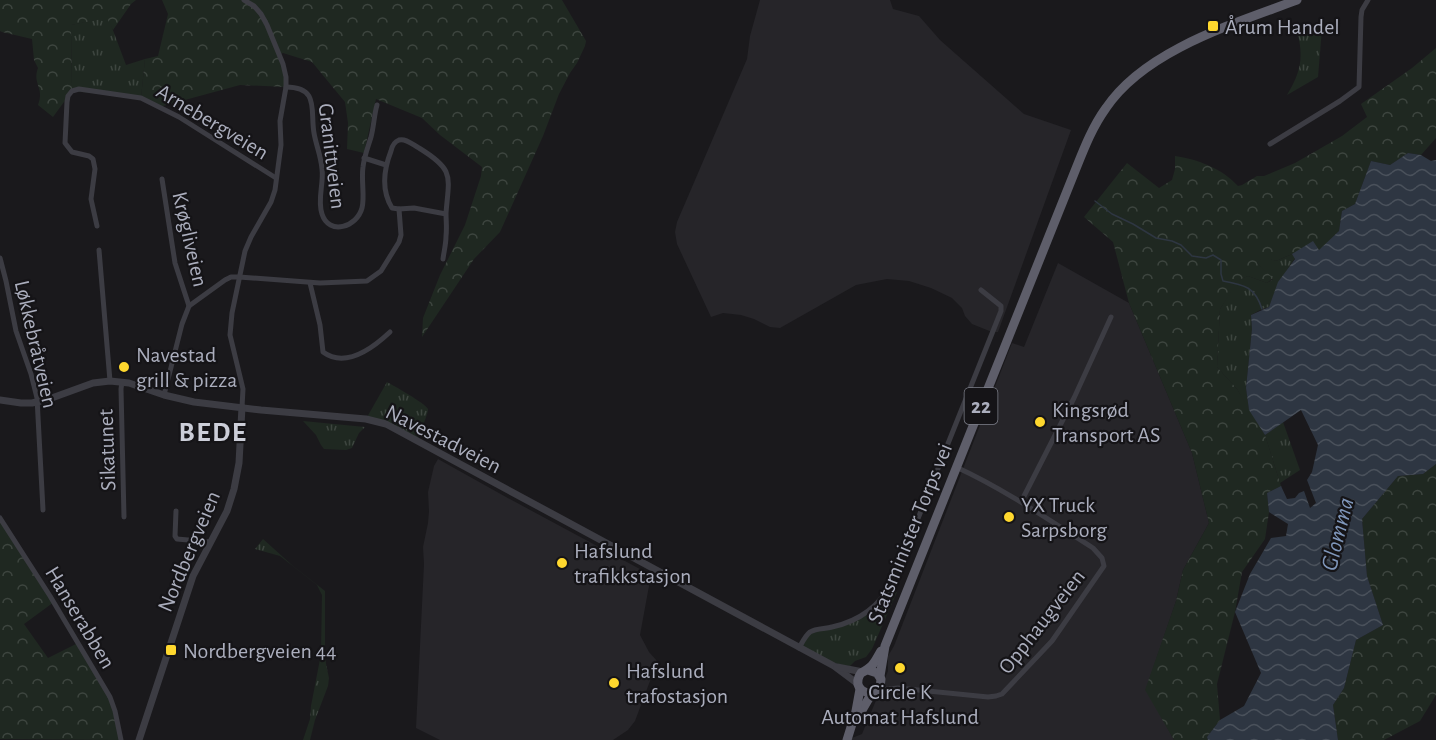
<svg xmlns="http://www.w3.org/2000/svg" width="1436" height="740" viewBox="0 0 1436 740" font-family="'Alegreya Sans',sans-serif">
<style>
.built{fill:#262529}
.grass{fill:url(#grass-tufts)}
.forest{fill:url(#forest-crowns)}
.water{fill:url(#water-waves)}
.lines{fill:none;stroke-linecap:round;stroke-linejoin:round}
.stream{stroke:#2e3642;stroke-width:1.5}
.minor{stroke:#3c3c43;stroke-width:5}
.tertiary{stroke:#3c3c43;stroke-width:7}
.trunk{stroke:#5e5e6a;stroke-width:9}
.poi-dot{fill:#ffd82e;stroke:#151417;stroke-width:2}
.labels{text-anchor:middle;stroke-width:4.5;stroke-linejoin:round;paint-order:stroke}
.shield{fill:#151417;stroke:#7e808b;stroke-width:1.5}
.shield-label{font-size:21px;font-weight:bold;fill:#abaebd}
.poi-label{font-size:22px;fill:#abaebd;stroke:#151417;text-anchor:start}
.street-label{font-size:22px;fill:#abaebd;stroke:#151417}
.water-label{font-size:24px;font-style:italic;fill:#7f96ba;stroke:#151417}
.district-label{font-size:28px;font-weight:bold;letter-spacing:1.5px;fill:#ccced8;stroke:#151417}
</style>
<defs>
<pattern id="grass-tufts" width="24" height="20" patternUnits="userSpaceOnUse" patternTransform="scale(1.5)"><rect width="24" height="20" fill="#1f2821"/><path d="M3 7l-1-3M5 7V3M7 7l1-3M15 17l-1-3M17 17v-4M19 17l1-3" fill="none" stroke="#3d453f"/></pattern>
<pattern id="forest-crowns" width="20" height="18" patternUnits="userSpaceOnUse" patternTransform="scale(1.5)"><rect width="20" height="18" fill="#1f2821"/><path d="M2 6a3 3 0 1 1 6 0M12 15a3 3 0 1 1 6 0" fill="none" stroke="#3d453f"/></pattern>
<pattern id="water-waves" width="16" height="10" patternUnits="userSpaceOnUse" patternTransform="scale(1.5)"><rect width="16" height="10" fill="#2e3642"/><path d="M0 5q4-4 8 0t8 0" fill="none" stroke="#4a515b"/></pattern>
</defs>
<rect width="100%" height="100%" fill="#1a191c"/>
<g class="built">
<polygon points="760,0 890,0 893,9 919,16 940,40 1024,114 1071,130 998,332 992,332 972,324 965,316 962,308 952,298 931,288 909,281 887,279 856,285 780,328 770,327 754,319 741,315 723,313 711,317 677,244 675,232 677,222 747,59 750,36"/>
<polygon points="1058,263 1129,303 1192,453 1209,523 1183,570 1176,601 1146,689 1174,740 851,740 852,738 862,734 877,698 888,671 888,656 894,646 1012,343 1024,347"/>
<polygon points="438,459 506,497 651,575 640,635 649,652 657,661 656,665 635,721 628,730 613,740 440,740 416,728 424,564 423,547 428,523 429,511 428,492 434,466"/>
</g>
<g class="grass">
<polygon points="108,17 126,65 145,59 141,98 72,91 71,25"/>
<path d="M1322,28L1318,77L1287,95C1301,72 1304,57 1297,31Z"/>
<polygon points="1292,254 1295,258 1279,282 1269,307 1262,309 1251,315 1252,329 1246,388 1249,410 1237,389 1217,367 1220,309 1238,280 1248,276 1267,283 1273,279 1257,263 1263,256 1276,261"/>
<path d="M387,382C394,386 425,403 428,409C429,411 419,436 417,441L366,419Z"/>
<polygon points="303,421 365,427 359,433 352,448 346,450 324,449 321,445 316,435"/>
<polygon points="1283,422 1300,470 1280,483 1265,435"/>
<polygon points="263,539 293,566 325,591 325,650 326,664 329,678 328,686 315,720 310,740 303,740 310,719 311,706 321,654 322,595 317,585 280,556 255,549"/>
<path d="M888,591L897,592L872,649L866,657L855,661L850,666C832,664 815,657 799,648L810,632L860,618Z"/>
</g>
<g class="forest">
<path d="M0,0H136L131,4L113,30L107,18L71,25L72,91L53,117L38,105C45,88 32,84 38,68L34,60L32,39L2,32L0,31Z"/>
<polygon points="162,0 562,0 586,41 585,46 577,63 570,73 559,94 543,136 500,232 474,259 422,337 423,318 440,275 465,225 481,176 482,167 440,135 422,118 376,99 364,153 347,149 348,123 345,102 312,62 283,53 280,54 286,87 240,85 159,107 141,98 145,59 158,56 168,14"/>
<path d="M1436,48V138L1421,155L1408,153L1390,165L1371,161L1355,204L1342,211L1339,231L1319,251L1292,254L1276,261L1263,257L1257,263L1273,278L1267,283L1248,276L1239,280L1220,309L1217,367L1237,389L1265,435L1281,486L1267,493L1269,512L1265,539L1242,572L1235,612L1217,684L1220,720L1207,737L1208,740H1174L1145,690L1176,601L1183,570L1209,523L1192,453L1129,303L1113,242L1084,217L1127,163L1159,188L1172,180L1175,169V156C1197,159 1223,169 1238,186L1242,185L1257,176H1264L1295,163L1342,136L1367,117L1361,104L1412,68Z"/>
<polygon points="1436,464 1436,695 1420,721 1384,740 1338,740 1333,705 1344,688 1356,640 1383,625 1367,576 1362,519 1398,476 1423,474"/>
<polygon points="0,518 54,602 24,624 48,658 78,643 110,697 121,740 0,739"/>
</g>
<polygon class="water" points="1408,153 1421,155 1431,161 1436,160 1436,464 1423,474 1398,476 1362,519 1367,576 1383,625 1356,640 1344,688 1333,705 1338,740 1208,740 1207,737 1220,720 1244,706 1261,673 1235,612 1250,574 1271,538 1286,536 1288,524 1269,512 1267,493 1281,486 1287,499 1295,498 1299,493 1304,491 1310,508 1316,503 1307,480 1312,472 1318,445 1301,410 1265,435 1249,410 1246,388 1252,329 1251,315 1269,307 1278,282 1295,259 1292,254 1313,241 1319,250 1339,231 1342,211 1355,204 1371,161 1390,165"/>
<g class="lines">
<path class="stream" d="M1095,201L1112,214L1133,224L1156,238L1172,241L1181,245L1192,256L1206,258L1213,255L1221,260V274L1223,281C1245,285 1255,287 1262,309"/>
<g class="minor">
<path d="M286,87C320,87 310,111 314,133C316,145 321,156 322,169C324,184 317,199 322,214C329,236 357,227 362,208C365,196 361,181 363,167C364,157 368,147 371,137C374,126 374,115 377,105"/>
<polyline points="1270,144 1340,101 1359,87 1361,17 1362,10 1368,0"/>
<polyline points="364,158 386,165"/>
<polyline points="162,179 175,263 189,306"/>
<polyline points="97,226 91,199 95,169 93,159 89,156 72,152 65,143 67,102 68,96 72,91 79,89 141,98 179,117 276,178"/>
<polyline points="99,250 110,381"/>
<polyline points="0,258 6,281 16,331 31,374 37,398 43,510"/>
<path d="M443,259C444,251 446,244 446,236C447,228 446,221 446,213C449,176 455,170 419,148C413,145 406,138 399,140C394,142 392,146 391,151C384,169 381,190 392,208L399,209L414,208L446,214"/>
<path d="M310,283L320,325L323,352C346,369 373,348 390,332"/>
<polyline points="122,382 121,389 124,517"/>
<polyline points="164,395 182,324 189,306 225,280 231,277 239,277 320,283 367,281 381,271 399,242 401,235 399,209"/>
<polyline points="242,407 243,389 230,335 232,313 245,251 251,237 271,202 275,190 281,145 280,121 286,87 286,77 283,64 267,25 261,14 254,6 244,0"/>
<polyline points="1021,502 1074,398 1111,317"/>
<polyline points="176,511 175,536 177,539 210,542"/>
<polyline points="0,518 50,596 110,697 115,711 121,740"/>
<path d="M799,648C802,643 805,636 810,632C816,628 825,629 832,627C860,621 880,606 893,581L1001,311V306L981,290"/>
<path d="M879,690L898,688L988,697L996,696L1002,694L1052,641L1104,566L1102,558L1093,548C1049,520 1004,489 956,467"/>
</g>
<g class="tertiary">
<polyline points="0,400 21,403 32,403 49,399 93,383 110,381 129,383 164,395 194,402 261,410 366,419 386,424 834,666 858,684"/>
<polyline points="837,667 863,672"/>
<polyline points="139,740 193,576 227,511 234,489 239,463 242,407"/>
</g>
<g class="trunk">
<path d="M868,670L877,673L881,679L880,688L872,693C859,693 854,683 861,673C874,666 874,663 881,651"/>
<path d="M880,676L885,646L1077,166C1085,146 1093,126 1106,108C1145,50 1233,24 1297,0"/>
<polyline points="858,717 872,693"/>
<polyline points="847,740 856,711 860,689"/>
</g>
</g>
<g class="poi-dot">
<rect x="1207" y="20" width="12" height="12" rx="3"/>
<circle cx="124" cy="367" r="6"/>
<circle cx="1040" cy="422" r="6"/>
<circle cx="1009" cy="517" r="6"/>
<circle cx="562" cy="563" r="6"/>
<rect x="165" y="644" width="12" height="12" rx="3"/>
<circle cx="900" cy="668" r="6"/>
<circle cx="614" cy="683" r="6"/>
</g>
<g class="labels">
<rect class="shield" x="964.5" y="388" width="33" height="36" rx="4.5"/>
<g class="shield-label">
<text x="981" y="413">22</text>
</g>
<g class="poi-label">
<text x="1225" y="34">Årum Handel</text>
<text x="136" y="362">Navestad<tspan x="136" dy="25">grill &amp; pizza</tspan></text>
<text x="1052" y="417">Kingsrød<tspan x="1052" dy="25">Transport AS</tspan></text>
<text x="1021" y="512">YX Truck<tspan x="1021" dy="25">Sarpsborg</tspan></text>
<text x="574" y="558">Hafslund<tspan x="574" dy="25">trafikkstasjon</tspan></text>
<text x="183" y="658">Nordbergveien 44</text>
<text x="626" y="678">Hafslund<tspan x="626" dy="25">trafostasjon</tspan></text>
<text x="900" y="699" text-anchor="middle">Circle K<tspan x="900" dy="25">Automat Hafslund</tspan></text>
</g>
<g class="street-label">
<text transform="translate(213 121) rotate(31)" y="8">Arnebergveien</text>
<text transform="translate(333 156) rotate(83)" y="8">Granittveien</text>
<text transform="translate(191 239) rotate(77)" y="8">Krøgliveien</text>
<text transform="translate(37 344) rotate(77)" y="8">Løkkebråtveien</text>
<text transform="translate(444 438) rotate(27)" y="8">Navestadveien</text>
<text transform="translate(106 450) rotate(-92)" y="8">Sikatunet</text>
<text transform="translate(909 533) rotate(-68)" y="8">Statsminister Torps vei</text>
<text transform="translate(188 551) rotate(-67)" y="8">Nordbergveien</text>
<text transform="translate(81 617) rotate(59)" y="8">Hanserabben</text>
<text transform="translate(1041 621) rotate(-52)" y="8">Opphaugveien</text>
</g>
<g class="water-label">
<text transform="translate(1337 534) rotate(-76)" y="8">Glomma</text>
</g>
<g class="district-label">
<text x="213" y="441">BEDE</text>
</g>
</g>
</svg>
